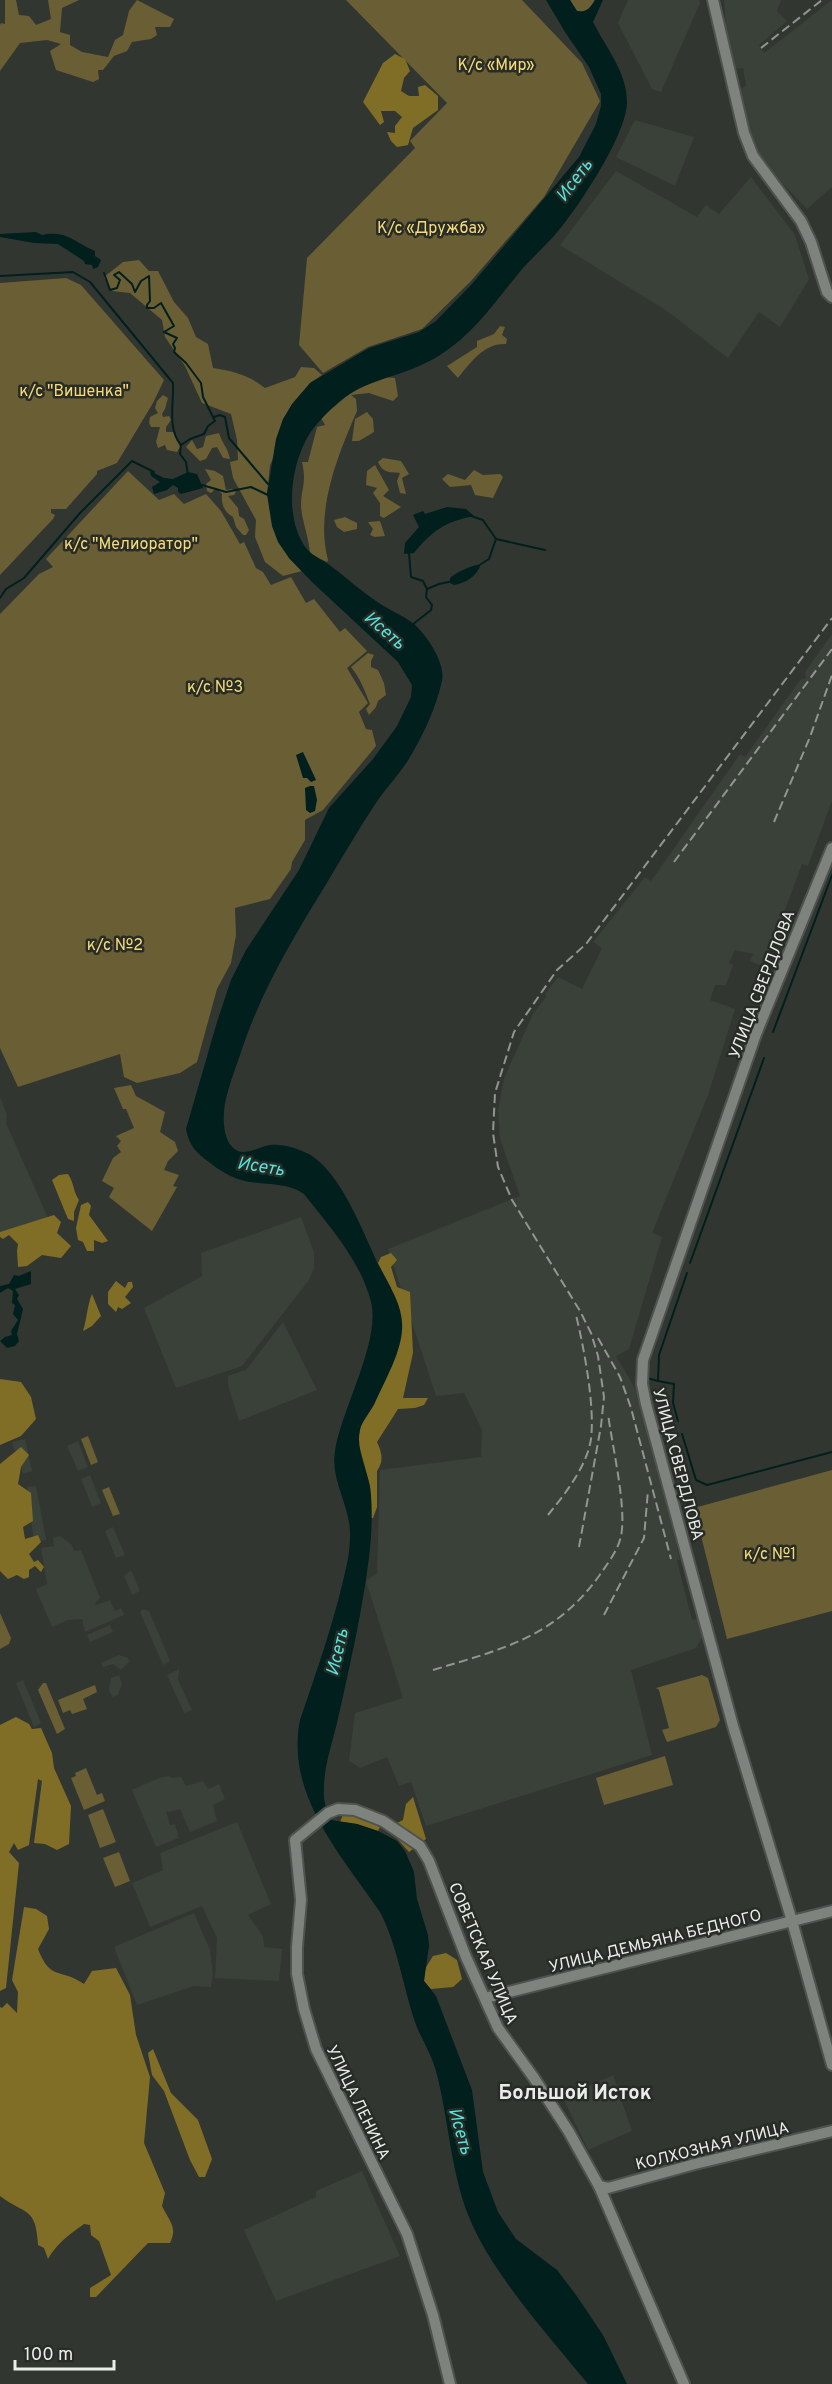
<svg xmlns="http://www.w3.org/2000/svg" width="832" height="2384" viewBox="0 0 832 2384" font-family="Overpass,sans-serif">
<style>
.built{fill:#394138}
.green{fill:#6a5e34}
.forest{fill:#816e26}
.water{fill:#001f1d}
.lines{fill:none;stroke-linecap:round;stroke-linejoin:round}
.stream{stroke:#001f1d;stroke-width:2}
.secondary-casing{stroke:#4f534f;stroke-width:14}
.secondary{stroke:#7f837e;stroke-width:10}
.rail{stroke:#929591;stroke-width:2;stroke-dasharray:9 4.5;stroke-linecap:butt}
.labels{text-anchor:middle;stroke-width:5;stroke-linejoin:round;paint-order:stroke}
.park-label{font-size:16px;fill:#f8db78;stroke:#282c27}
.street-label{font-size:16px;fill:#eaede9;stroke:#282c27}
.water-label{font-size:18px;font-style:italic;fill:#54e5dd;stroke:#282c27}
.quarter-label{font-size:20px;font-weight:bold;fill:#eaede9;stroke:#282c27}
</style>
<rect width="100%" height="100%" fill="#323631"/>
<g class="built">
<polygon points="628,0 699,0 700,3 661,92 652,89 618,23"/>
<polygon points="724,0 781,0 777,11 787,21 759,45 764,53 832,0 832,187 807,209 774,175 760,155 746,121 738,96 741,89 746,85 743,68 734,69 727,43"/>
<polygon points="635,120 694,137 675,186 616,157"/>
<polygon points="616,171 697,217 706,205 719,214 751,177 795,235 809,279 780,327 759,312 728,358 667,311 560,245"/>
<polygon points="832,634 832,801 808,866 802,864 764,967 750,961 753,954 735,950 729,963 733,965 726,985 715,985 710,1000 735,1009 708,1095 652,1233 662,1237 629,1349 616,1356 636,1390 680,1559 677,1561 692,1620 698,1619 703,1636 696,1648 631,1670 652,1755 426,1826 411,1782 399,1786 387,1757 360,1768 349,1761 355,1713 403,1698 366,1581 377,1573 380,1470 481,1457 482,1430 464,1393 436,1396 388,1249 520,1196 500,1139 498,1110 504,1078 533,1014 546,997 545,994 558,977 582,989 602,948 593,942 645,877 651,881 740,754 745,757 800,680 806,678 805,672"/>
<polygon points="0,1097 7,1115 6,1123 48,1218 0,1234"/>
<polygon points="301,1217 314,1252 314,1269 309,1280 242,1366 176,1388 144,1308 202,1276 201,1253"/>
<polygon points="283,1322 317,1390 239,1421 228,1385 228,1376 246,1370"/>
<polygon points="25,1439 32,1471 23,1474 18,1452 14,1450 12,1442"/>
<polygon points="78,1441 88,1467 78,1471 67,1446"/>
<polygon points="90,1475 101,1503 92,1507 81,1479"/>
<polygon points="36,1486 46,1540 34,1542 27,1487"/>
<polygon points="113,1527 125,1555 116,1558 105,1531"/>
<polygon points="60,1536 72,1545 74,1551 81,1550 100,1598 95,1603 96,1605 110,1600 115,1611 121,1608 124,1615 85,1632 82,1619 68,1620 52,1627 36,1589 47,1584 41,1548 54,1546 53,1538"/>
<polygon points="131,1570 140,1591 132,1595 124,1576"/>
<polygon points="143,1609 149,1611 170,1661 163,1665 140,1612"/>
<polygon points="110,1625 113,1632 90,1642 87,1635"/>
<polygon points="119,1655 128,1658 129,1662 121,1670 113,1664 103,1667 101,1663"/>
<polygon points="179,1669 178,1680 192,1710 184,1713 167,1675"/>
<polygon points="119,1675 122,1684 118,1695 112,1697 109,1690 111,1678"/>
<polygon points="23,1680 41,1723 34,1727 16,1683"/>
<polygon points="169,1776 172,1778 181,1777 186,1786 203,1781 208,1789 219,1784 225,1799 213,1805 217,1821 190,1832 180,1809 170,1812 166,1811 170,1825 175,1824 179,1838 156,1847 132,1790 159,1778"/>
<polygon points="237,1822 271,1904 248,1915 263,1936 264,1947 282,1949 279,1981 215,1978 217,1938 202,1906 150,1927 132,1883 163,1870 160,1853"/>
<polygon points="194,1913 210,1950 213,1974 211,1987 194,1986 137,2005 114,1947"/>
<polygon points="613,2075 632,2131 588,2150 563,2098"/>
<polygon points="362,2171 400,2256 276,2301 244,2230 316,2197 316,2191"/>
</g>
<g class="green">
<polygon points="5,0 16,0 19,15 29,16 36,25 51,19 48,0 79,0 62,8 60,32 70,35 70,45 82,52 108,57 115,40 123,35 129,11 137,0 174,19 170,27 155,27 157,35 151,39 132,42 127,51 114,56 103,70 98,70 99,79 93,82 56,70 50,51 61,44 47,40 20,43 0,71 0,25 1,23 5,24"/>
<polygon points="346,0 522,0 582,63 600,101 544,197 471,281 422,329 368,347 323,373 299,345 307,258 415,148 410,141 447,103"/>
<path d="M570,0H595C590,8 587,13 577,11Z"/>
<path d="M139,260L149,271H158L174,302L188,318L196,337L208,344L213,368C233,371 249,375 265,388L295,377L301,367L314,368L322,375L310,383L270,465L267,494L289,558L302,571L283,576L265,562L255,537L256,520L233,478L230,462L238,460L237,440L231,414L202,403L185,366L165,337L162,320L130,293L112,291L104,277L123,262Z"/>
<polygon points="66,278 81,285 164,380 153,403 117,463 97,471 97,474 66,509 51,509 51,513 55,515 53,519 0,575 0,283"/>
<path d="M500,326L505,327L502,335L507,339L506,344C484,343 471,362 458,378L447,366L477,347V341L494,334Z"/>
<path d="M385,377L395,378L398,396L393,401L369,393L351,395L356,399L357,411C337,457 315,511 328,560L327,562L310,554C309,537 302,522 301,506C301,488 307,483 302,462H308L317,427L325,425L321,418L355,389Z"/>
<polygon points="163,395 168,398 165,409 162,414 163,417 169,416 171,420 166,427 166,432 174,432 180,447 177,452 167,450 165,445 158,448 156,442 160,427 151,427 149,423 150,417 158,413 155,408 157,401"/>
<polygon points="367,412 373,419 374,432 359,441 352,441 355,419"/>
<path d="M219,433C222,443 228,448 230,459L223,458L217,447L212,448L206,459L200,461L186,447L192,440L197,449L203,447L206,436Z"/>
<path d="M383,458L401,461L409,474L402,478L406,494L400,493L397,481L400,473C389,472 383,473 378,462Z"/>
<polygon points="375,465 389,490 383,496 401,507 384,518 380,516 380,503 373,493 377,488 366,485 367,471"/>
<path d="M205,469L215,471L223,476L226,490L232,489L236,492L234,495L228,496L238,508L239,516L244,519L249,530L246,535H243L236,527L233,517C224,512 221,504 222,494L216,488L211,493L207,491L206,484L211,480Z"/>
<polygon points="474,470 483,475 500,474 503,477 493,498 475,495 471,485 450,487 442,479 448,474 465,480"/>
<polygon points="128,471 159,500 174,494 184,504 206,494 221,511 240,544 244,542 256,568 263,572 271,585 291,577 306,603 314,599 340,632 345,628 367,651 347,668 368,703 359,712 366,729 372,730 376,746 323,810 305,820 305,840 292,862 291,869 270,899 235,908 236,935 231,963 217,989 197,1062 180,1073 137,1083 124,1077 120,1054 18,1087 0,1048 0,614 39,574 53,567 46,559"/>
<polygon points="345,517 357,523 357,529 344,532 337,527 334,520"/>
<polygon points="380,521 385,536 375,537 370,535 373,529 368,522"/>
<path d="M368,653L374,655L371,661V667L378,670L384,683L386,695L378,701L376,707L369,715L366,709L370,704C365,691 360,678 351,667Z"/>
<polygon points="131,1085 136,1096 165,1112 160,1132 175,1142 178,1151 168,1161 164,1170 179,1175 173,1186 177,1187 152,1231 109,1197 114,1188 102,1181 113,1158 121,1152 117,1146 121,1141 116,1136 134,1128 126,1109 123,1109 114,1088"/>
<polygon points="88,1436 98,1462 91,1465 81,1439"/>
<polygon points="832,1470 832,1611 727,1639 694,1508"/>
<polygon points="109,1487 120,1514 113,1516 102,1490"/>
<polygon points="0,1613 11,1638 9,1644 0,1649"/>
<polygon points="702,1675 708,1678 720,1720 716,1727 667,1742 662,1730 669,1728 659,1690 656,1688"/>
<polygon points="43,1683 46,1683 65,1729 57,1734 38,1690"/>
<polygon points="95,1685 97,1692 83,1699 87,1709 72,1714 70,1710 63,1713 58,1700"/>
<polygon points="665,1756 673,1785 604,1805 596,1778"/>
<polygon points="86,1768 97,1795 102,1793 105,1801 84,1810 71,1778 76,1776 75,1773"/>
<polygon points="103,1809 116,1842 100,1848 88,1815"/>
<polygon points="119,1852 130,1881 115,1887 103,1858"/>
</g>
<g class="forest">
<polygon points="395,54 405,59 410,71 404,78 401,91 409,96 419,96 418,87 425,85 438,96 438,110 413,128 408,145 397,147 391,141 387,132 395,133 395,126 402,117 395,111 381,111 384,122 380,125 363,102 383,63"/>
<path d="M68,1174C74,1183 73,1191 79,1200L74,1212V1221L68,1219L52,1180L59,1175Z"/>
<polygon points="88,1202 91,1206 89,1215 108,1241 102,1243 94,1240 94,1251 87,1251 83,1242 78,1240 76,1228 81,1205"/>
<polygon points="54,1215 61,1222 57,1233 71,1246 61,1258 42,1255 27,1266 18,1267 17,1251 18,1244 9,1235 3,1239 0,1237 0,1232"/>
<path d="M391,1253L397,1260L391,1267L397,1287L410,1292L413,1353L403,1398H428L424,1405L415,1408L398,1409L377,1442C382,1453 384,1461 377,1471V1507L373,1518H371L370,1486L359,1445V1435L360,1427L374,1405L397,1353L391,1288L378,1263L381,1257Z"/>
<polygon points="116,1281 125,1288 128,1282 132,1282 133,1287 125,1297 131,1303 122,1309 118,1307 116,1312 108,1304 108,1292"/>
<path d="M92,1294L101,1316L92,1326L83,1331C87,1319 87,1306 92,1294Z"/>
<polygon points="0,1379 21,1382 31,1397 36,1419 21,1436 0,1445"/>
<polygon points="21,1447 29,1455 21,1467 18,1484 31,1493 33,1521 23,1527 25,1539 38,1535 41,1542 29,1554 34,1562 38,1560 44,1567 41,1572 35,1566 29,1570 29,1577 24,1579 17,1575 8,1579 0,1571 0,1464"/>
<polygon points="16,1717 29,1724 32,1729 41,1728 52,1753 54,1768 71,1806 69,1844 57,1850 45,1844 34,1843 42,1781 38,1779 29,1845 18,1850 14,1843 9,1852 19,1863 6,1988 0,1991 0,1725"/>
<polygon points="413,1797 426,1839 409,1852 392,1833 391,1826 403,1820 406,1804"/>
<polygon points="344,1812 381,1825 378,1831 357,1824 340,1822"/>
<path d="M24,1907L36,1909L47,1916L49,1929L38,1949C51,1982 59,1967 84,1984L92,1971L116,1968L130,1995L136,2035L150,2077L144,2143L165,2193L162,2206C169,2221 178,2227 170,2243H148L96,2297H90V2288L111,2275L99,2241L91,2235L90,2225L84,2224C70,2234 57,2243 48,2259L44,2248L38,2245C36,2206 25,2215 0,2196V2007L2,2008L7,2003L17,2013L18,1992L12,1980Z"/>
<polygon points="446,1953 457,1960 462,1979 453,1987 431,1989 424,1981 425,1969 433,1956"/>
<polygon points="153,2049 171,2093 198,2120 212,2159 205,2177 199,2177 190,2160 164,2091 152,2075 148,2053"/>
</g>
<g class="water">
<path d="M546,0H570L577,11C587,13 590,8 595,0H603L593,22C606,48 627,72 627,102C627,135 576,211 554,236C544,247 533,257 523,268C497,299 475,333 440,355C403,379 365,376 332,408C322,418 311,429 305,442C290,472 285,519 306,548C313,557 324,560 332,567C347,578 361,591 376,601C387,609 403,615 414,624C427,635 446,664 442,681C436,708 422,738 407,762C397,777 384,790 374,806C358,830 343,856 328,881C292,940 260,992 239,1058C233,1075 226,1093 224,1111C223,1123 224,1145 238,1151C247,1155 261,1146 270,1145C280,1144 293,1147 302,1151C339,1164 364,1235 380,1268C390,1287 404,1307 402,1330C401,1352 385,1381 375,1402C371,1411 362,1420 360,1430C355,1451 370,1474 371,1495C374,1536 367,1575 360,1615C353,1652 345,1687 337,1723C332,1744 324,1766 324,1788C323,1800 326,1810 331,1820L357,1824L378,1831L397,1841L405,1851L414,1872L417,1899L428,1935L429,1946L424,1981L436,1996L472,2090L483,2172L498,2212L516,2239L557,2270L576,2295L603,2335L627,2384H588C549,2336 492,2274 469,2217C451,2173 449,2122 437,2075C433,2057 423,2042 416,2025C403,1987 398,1947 380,1912C341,1855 285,1794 300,1720C315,1676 331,1631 342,1585C346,1569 350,1553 350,1536C351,1506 330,1481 335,1451C341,1410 381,1341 371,1302C361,1261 329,1226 304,1194C285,1181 263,1186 241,1180C229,1176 219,1170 209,1162C196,1153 189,1145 186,1129L217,1022L231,980L246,950L299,870L329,808L373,759L397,726L411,697L412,685L398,662L312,582L289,558L278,542L272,526L267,494L276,439L283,419L292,404L310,383L369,348L419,332L436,321L472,284L579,157L596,124L601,106V94L589,67L565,32Z"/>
<path d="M36,232L42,235C67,230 73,242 95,251V256L101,260L98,267L93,269L92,265L85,264L84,261L58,244L34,243L0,237V234Z"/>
<polygon points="150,471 164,478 173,479 188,472 197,474 203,488 181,494 178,492 178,488 173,485 167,490 154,494 152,487 160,482 151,476"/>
<path d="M447,507L466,509L474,516C445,522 433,530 414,553L404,554L405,543L419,527L413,515L423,511L425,514Z"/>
<path d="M481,564C477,576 466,583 454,585L450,583V578C456,572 473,565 481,564Z"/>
<polygon points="303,752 316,780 311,782 307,778 303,778 296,755"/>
<polygon points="310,786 314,786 317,800 315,811 310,813 306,810 305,788"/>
<polygon points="31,1271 31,1284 15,1289 19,1295 17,1299 23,1309 17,1334 19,1341 15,1346 7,1348 0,1341 5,1337 12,1335 11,1331 18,1320 13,1314 15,1305 12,1303 13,1291 8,1288 0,1293 0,1286 9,1284 14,1275 19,1276"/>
</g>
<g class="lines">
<g class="stream">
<polyline points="104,273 110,290 117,288 120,280 114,275 119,272 132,284 135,292 141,281 149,276 150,301 147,305 147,308 154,308 161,303 174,326 164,332 177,338 173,344 175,348 174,352 186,363 201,383 203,397 215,421 208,426 204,434 190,439 181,445"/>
<path d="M0,276L73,272L90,282L173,383C174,403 167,429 181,445L180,454L186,462L188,475"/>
<polyline points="214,417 220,415 225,417 229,438 268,484"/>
<polyline points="202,485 226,492 251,487 270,496"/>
<polyline points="471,516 483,520 496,539 545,550"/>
<polyline points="409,553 411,577 423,581 427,589"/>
<polyline points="481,564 489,559 496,539"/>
<polyline points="0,598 6,589 24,578 80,513 132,461 154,472"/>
<polyline points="412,625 431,610 432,605 426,597 427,589 439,584 453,581"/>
<polyline points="773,1032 832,875"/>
<polyline points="690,1263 764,1058"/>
<polyline points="647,1378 658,1381 659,1355 687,1273"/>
<polyline points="658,1381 674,1384 673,1403 678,1421"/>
<polyline points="682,1434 696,1480 707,1485 832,1452"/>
</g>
<defs>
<g id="secondary">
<polyline points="713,0 744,133 753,156 801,221 811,242 827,292 832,297"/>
<polyline points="832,848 756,1034 643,1360 642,1384 646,1404 733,1726 792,1921 832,2065"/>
<polyline points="485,1998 832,1911"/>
<polyline points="599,2186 608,2188 695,2164 832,2131"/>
<polyline points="450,2384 433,2315 407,2234 316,2049 304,2009 297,1974 297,1947 301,1900 295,1840 328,1813 338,1809 355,1810 383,1821 420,1846 429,1861 466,1957 498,2028 534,2078 569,2132 599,2186 684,2384"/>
</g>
</defs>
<use href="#secondary" class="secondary-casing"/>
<use href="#secondary" class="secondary"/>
<g class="rail">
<polyline points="761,48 822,0"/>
<polyline points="774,822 810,737 832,675"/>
<polyline points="674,862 832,649"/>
<polyline points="598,1338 620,1377 631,1408 671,1559"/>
<path d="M548,1515C565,1494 587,1466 591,1439C595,1406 584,1348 576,1315"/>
<polyline points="579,1547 601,1426 604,1397 598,1356 591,1333 580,1311 512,1200 498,1167 493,1133 495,1093 514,1032 557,970 586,944 832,618"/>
<polyline points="604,1615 644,1538 648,1490"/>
<path d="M433,1670C502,1649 554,1638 599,1576C607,1564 618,1551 621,1536C627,1508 612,1445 608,1414"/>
</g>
</g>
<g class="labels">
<g class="park-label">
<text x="496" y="70">К/с «Мир»</text>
<text x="431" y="233">К/с «Дружба»</text>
<text x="74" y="396">к/с "Вишенка"</text>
<text x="131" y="549">к/с "Мелиоратор"</text>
<text x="215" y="692">к/с №3</text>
<text x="115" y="950">к/с №2</text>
<text x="770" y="1559">к/с №1</text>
</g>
<g class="street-label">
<text transform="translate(761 984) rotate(-69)" y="6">УЛИЦА СВЕРДЛОВА</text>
<text transform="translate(679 1464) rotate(75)" y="6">УЛИЦА СВЕРДЛОВА</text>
<text transform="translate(655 1940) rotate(-14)" y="6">УЛИЦА ДЕМЬЯНА БЕДНОГО</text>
<text transform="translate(484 1953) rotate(67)" y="6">СОВЕТСКАЯ УЛИЦА</text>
<text transform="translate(359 2102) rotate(64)" y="6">УЛИЦА ЛЕНИНА</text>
<text transform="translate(712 2145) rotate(-14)" y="6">КОЛХОЗНАЯ УЛИЦА</text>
</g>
<g class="water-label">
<text transform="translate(574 180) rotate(-53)" y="6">Исеть</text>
<text transform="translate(385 630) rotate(41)" y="6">Исеть</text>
<text transform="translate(261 1166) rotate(9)" y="6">Исеть</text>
<text transform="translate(337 1652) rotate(-77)" y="6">Исеть</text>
<text transform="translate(461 2131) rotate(74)" y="6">Исеть</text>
</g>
<g class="quarter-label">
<text x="575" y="2099">Большой Исток</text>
</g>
</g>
<path d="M15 2360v9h99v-9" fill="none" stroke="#eaede9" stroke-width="3"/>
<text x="24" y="2360" font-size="18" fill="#eaede9" stroke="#282c27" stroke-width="4.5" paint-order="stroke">100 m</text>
</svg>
